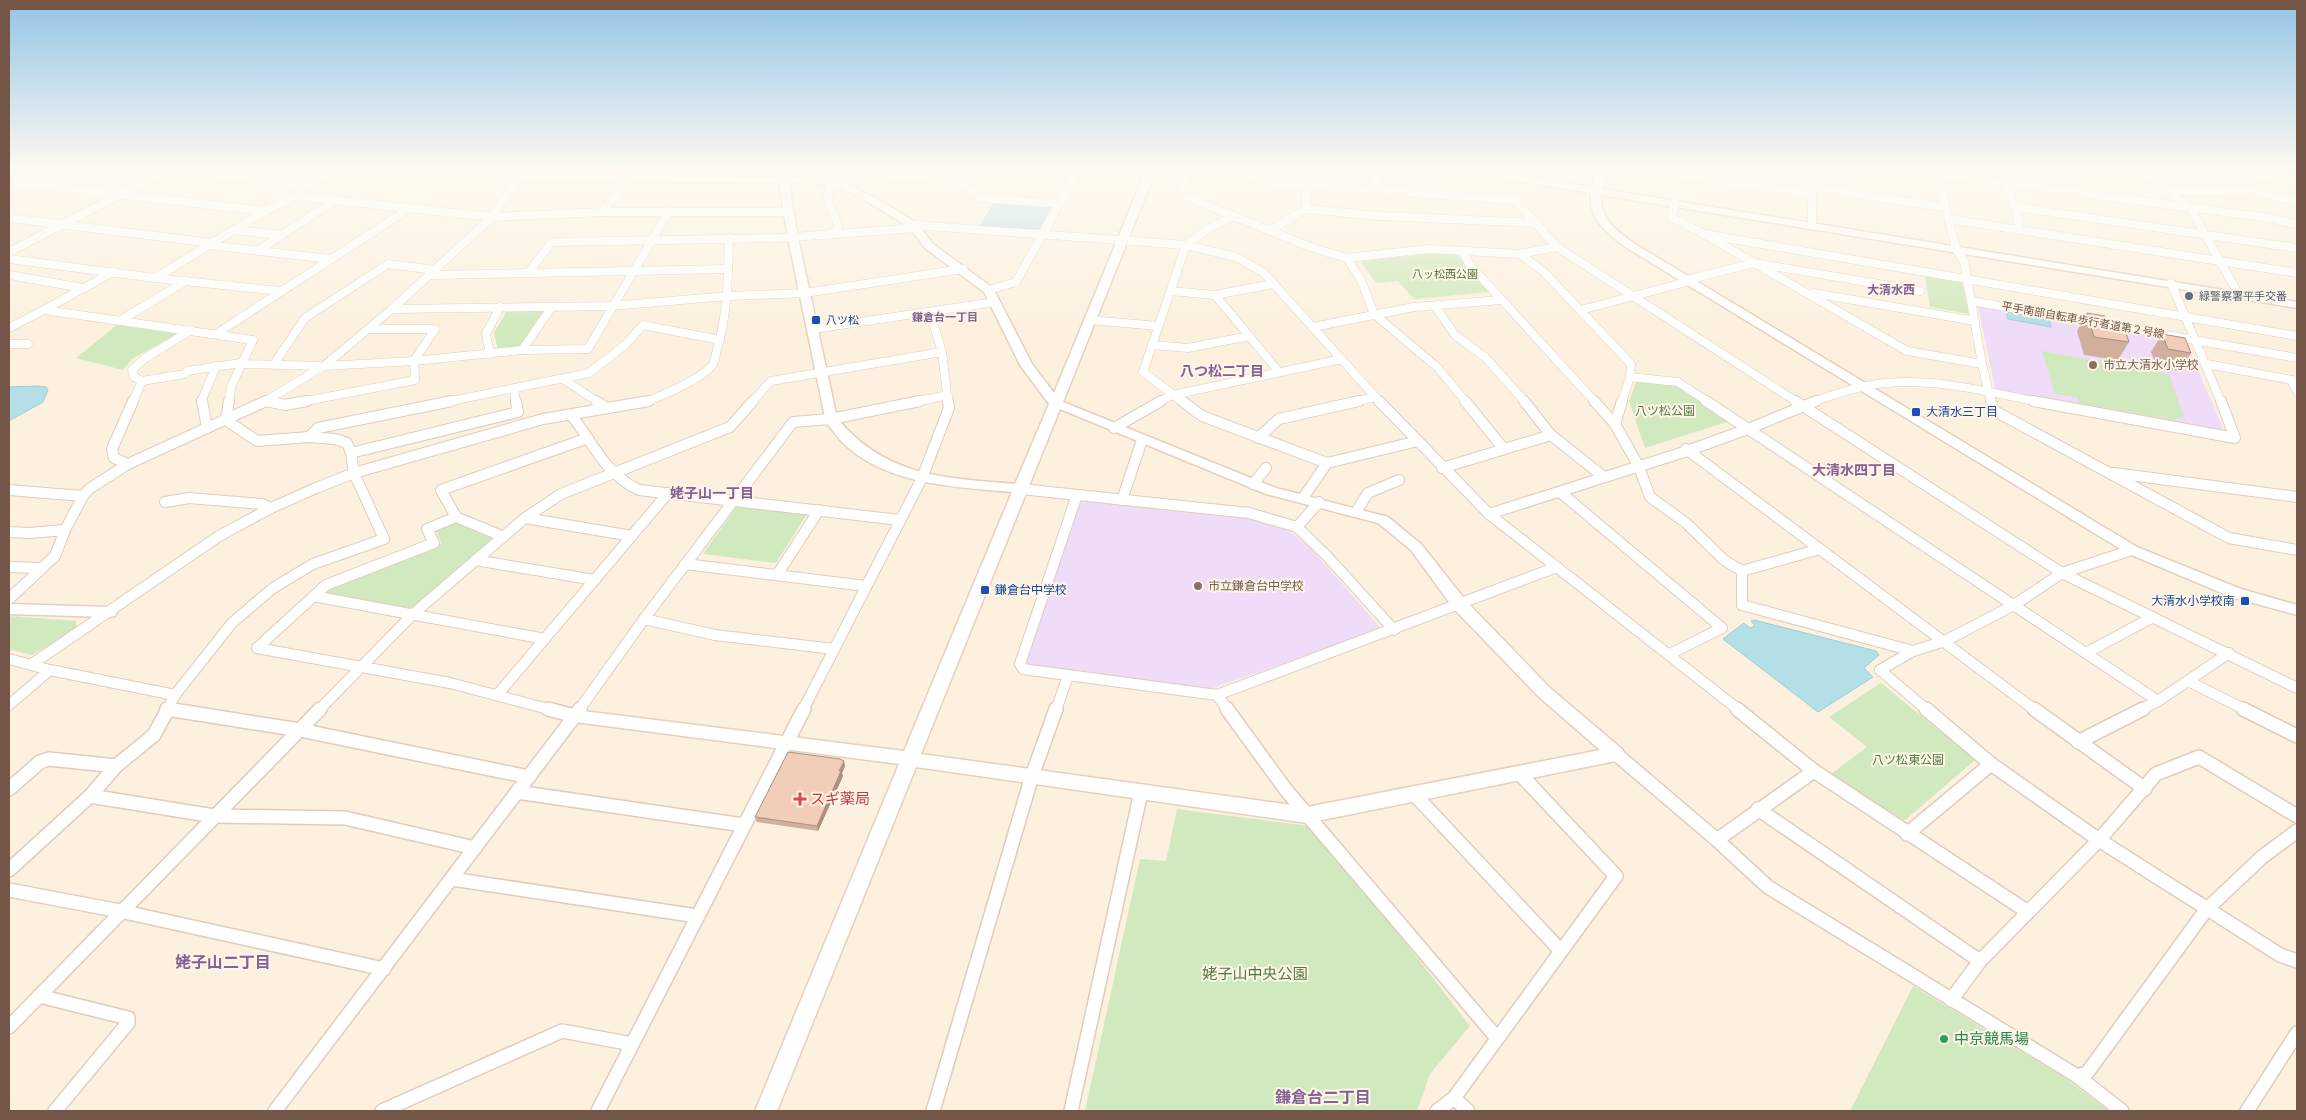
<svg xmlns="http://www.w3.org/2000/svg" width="2306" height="1120" viewBox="0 0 2306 1120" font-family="'Open Sans','Noto Sans JP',sans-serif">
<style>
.education{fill:#eedcf8}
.green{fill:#d1e9be}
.water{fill:#b4dfe6;stroke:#9acfd7}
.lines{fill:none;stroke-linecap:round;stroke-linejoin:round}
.street-far2-casing{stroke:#e0ccbb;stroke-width:9}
.street-far1-casing{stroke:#e0ccbb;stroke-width:12}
.street-casing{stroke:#e0ccbb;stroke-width:16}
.secondary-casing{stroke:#e7cfbb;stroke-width:3}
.street-far2{stroke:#fff;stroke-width:8}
.street-far1{stroke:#fff;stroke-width:10}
.street{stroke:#fff;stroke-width:13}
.secondary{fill:#fff;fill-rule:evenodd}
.wall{fill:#d0b09d}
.shaded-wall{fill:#a99080}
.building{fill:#f2cdb7;stroke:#a99080}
.service-dot{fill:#5c6f8a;stroke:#fff5e6;stroke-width:2}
.transit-dot{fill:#1a4fb4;stroke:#fff5e6;stroke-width:2}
.education-dot{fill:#8d6e63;stroke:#fff5e6;stroke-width:2}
.health-dot{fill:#e0444e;stroke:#fff5e6;stroke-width:2}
.leisure-dot{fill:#2e9e5b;stroke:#fff5e6;stroke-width:2}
.labels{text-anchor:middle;stroke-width:4;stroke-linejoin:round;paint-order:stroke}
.far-park-label{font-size:11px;fill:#51793f;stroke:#fff5e6}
.far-service-label{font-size:11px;fill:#4e5e75;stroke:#fff5e6;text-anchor:start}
.far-neighbourhood-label{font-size:11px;font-weight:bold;fill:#846297;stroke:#fff5e6}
.far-transit-label{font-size:11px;fill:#164399;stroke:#fff5e6;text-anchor:start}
.far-street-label{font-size:11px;fill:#735647;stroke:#fff5e6}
.far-quarter-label{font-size:12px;font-weight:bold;fill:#846297;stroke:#fff5e6}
.education-label{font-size:12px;fill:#785e54;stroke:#fff5e6;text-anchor:start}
.park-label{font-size:12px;fill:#51793f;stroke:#fff5e6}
.transit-label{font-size:12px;fill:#164399;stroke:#fff5e6;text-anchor:start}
.neighbourhood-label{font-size:14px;font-weight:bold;fill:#846297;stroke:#fff5e6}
.near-health-label{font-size:15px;fill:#be3a42;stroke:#fff5e6;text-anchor:start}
.near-park-label{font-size:15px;fill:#51793f;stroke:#fff5e6}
.near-leisure-label{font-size:15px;fill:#27864d;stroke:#fff5e6;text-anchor:start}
.near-neighbourhood-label{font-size:16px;font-weight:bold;fill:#846297;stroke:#fff5e6}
</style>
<rect width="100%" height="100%" fill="#fcf1df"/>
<g class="education">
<polygon points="1978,306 2186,342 2223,428 2216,430 2000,391 1995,388"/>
<polygon points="1084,501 1255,519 1272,524 1291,533 1308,545 1380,627 1377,631 1210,689 1029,667 1026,662 1078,504"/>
</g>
<g class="green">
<polygon points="1942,170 1999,170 2002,180 1943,172"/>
<polygon points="1454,251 1490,292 1414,299 1398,281 1376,283 1361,261"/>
<polygon points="1925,275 1962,281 1969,314 1930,307"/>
<polygon points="507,311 543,311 519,348 498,350 494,333"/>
<polygon points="117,325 177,334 132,359 123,370 76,358"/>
<polygon points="2042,351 2169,374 2184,417 2173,420 2079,403 2077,397 2055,394"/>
<polygon points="1638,378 1673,380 1730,421 1645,448 1629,401"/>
<polygon points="737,506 807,514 776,563 703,554"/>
<polygon points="454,522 493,539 415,609 322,593 331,586 442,544 436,530"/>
<polygon points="9,616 76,621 77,629 32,655 12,650 9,652"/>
<polygon points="1881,683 1975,760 1904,821 1831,774 1867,747 1829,717"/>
<polygon points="1177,809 1316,827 1470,1026 1430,1074 1417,1111 1085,1111 1140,859 1166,861"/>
<polygon points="1913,986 2065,1078 2109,1111 1850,1111"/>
</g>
<g class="water">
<polygon points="995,202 1050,207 1039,229 979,228"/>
<polygon points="2006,312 2049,319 2051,327 2008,319"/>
<polygon points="37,386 46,387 48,390 43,402 9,421 9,387"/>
<polygon points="1754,620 1876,651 1879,655 1864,668 1873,677 1818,712 1723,639 1744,623 1750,628 1755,626 1751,621"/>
</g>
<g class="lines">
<defs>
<g id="street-far2">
<polyline points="171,170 307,185"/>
<polyline points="778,170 784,181"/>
<polyline points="823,170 827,181"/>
<polyline points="879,170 891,178 918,176 960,182 980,198 1060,204"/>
<polyline points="1118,170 1187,176 1181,192 1186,197 1313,248 1347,258 1429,249 1519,254 1557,247"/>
<polyline points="1232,170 1266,183 1515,200 1557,247 1797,402"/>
<polyline points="1663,170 1663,173 1812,195"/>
<polyline points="1811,170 1812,188"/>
<polyline points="1904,170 2262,217 2297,224"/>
<polyline points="1936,170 1956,249 1964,261 1982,364 1991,402"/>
<polyline points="2002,170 2015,207 2020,229"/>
<polyline points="2141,170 2190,208 2239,295"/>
<polyline points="2230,170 2297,183"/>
<polyline points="9,182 265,211"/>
<polyline points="12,182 38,170"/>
<polyline points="1306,185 1306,209"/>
<polyline points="1376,189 1377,170"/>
<polyline points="2168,191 2248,191 2297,201"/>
<polyline points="296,196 492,217 602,212 789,212"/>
<polyline points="1675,203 1672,218 1704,234 1907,351 1982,364"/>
<polyline points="2015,207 2297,248"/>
<polyline points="602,212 628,179"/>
<polyline points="9,218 212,243"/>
<polyline points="1949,219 2297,273"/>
<polyline points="913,225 1186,245 1236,257 1263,272 1380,402"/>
<polyline points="1812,225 1812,188 1945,207"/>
<polyline points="234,230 281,235"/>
<polyline points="1269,231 1306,209 1379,216 1535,223"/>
<polyline points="1704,234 2297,336"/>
<path d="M831,235L838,226C833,208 821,201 833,181"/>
<polyline points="209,245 330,259"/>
<polyline points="257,251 334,201"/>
<polyline points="9,252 168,170"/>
<polyline points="1464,252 1469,264 1595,402"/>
<polyline points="1519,254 1543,271 1631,364 1630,377 1622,402"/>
<polyline points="1347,258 1361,280 1374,314 1438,368 1466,402"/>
<polyline points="9,259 155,278 281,291"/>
<polyline points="113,272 44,310 253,340 231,387 229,402"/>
<polyline points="528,273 552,242 780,238 917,228"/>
<polyline points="9,275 83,288"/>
<polyline points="430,275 728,269"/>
<polyline points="155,278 265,211 296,196 307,185 333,170"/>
<polyline points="1687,280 1754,263 1920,291"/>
<polyline points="2171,283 2221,402"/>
<polyline points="989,290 1016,282 1078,170"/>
<polyline points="1170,291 1215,295 1273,284"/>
<polyline points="1813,293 1975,321"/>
<polyline points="1215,295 1279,372"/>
<polyline points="1971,301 2297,358"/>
<polyline points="1435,306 1455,335 1486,358 1525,402"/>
<polyline points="392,309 612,306 728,296 805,293 963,269"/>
<polyline points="1581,310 1690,281"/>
<polyline points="930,312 942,352 948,402"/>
<polyline points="121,320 186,281"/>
<polyline points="1090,320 1158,326"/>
<polyline points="1313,327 1414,307 1501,300"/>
<polyline points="9,328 44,310"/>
<polyline points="813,329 995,302"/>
<polyline points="191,330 144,359 132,370 134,377 142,381 185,374 187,371 241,363"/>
<polyline points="216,334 410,208"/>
<polyline points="9,344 28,344"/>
<polyline points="1152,345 1188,348 1249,336"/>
<polyline points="522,350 552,307"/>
<polyline points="490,354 486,334 500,307"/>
<polyline points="240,364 324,366 414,361 522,350 588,349 669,211"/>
<polyline points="274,364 305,318 388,264 435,270"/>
<polyline points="2207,364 2297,381"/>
<polyline points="1630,377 1678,382 1708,402"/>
<polyline points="563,379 598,402"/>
<polyline points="2291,380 2297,391"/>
<polyline points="514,389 516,402"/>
<polyline points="266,401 271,402"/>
<polyline points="133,402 142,381"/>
<polyline points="201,402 216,366"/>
<polyline points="264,402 324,366 392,309 492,217 519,177"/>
<polyline points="301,402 415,380 414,361 435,329 369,329"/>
<polyline points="446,402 589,373 625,345 643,325 720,340"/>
<path d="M646,402C663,395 703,379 713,364C715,360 716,354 717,349C728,313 728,276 729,238"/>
<polyline points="752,402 771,381 942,352"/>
<polyline points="914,402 948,395"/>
<polyline points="1158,402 1173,395 1342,359"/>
<polyline points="1183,402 1143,372 1186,245 1206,230 1234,216"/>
<polyline points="1353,402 1375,397"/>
<path d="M1813,402C1837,393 1861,385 1887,383C1938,378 1991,393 2040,402"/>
</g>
<g id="street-far1">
<polyline points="202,401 207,428"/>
<polyline points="266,401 285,405 307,401"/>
<polyline points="596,401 607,408"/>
<polyline points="1182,401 1202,416 1327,463 1418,441"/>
<polyline points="1379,401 1489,514 1739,710"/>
<polyline points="1465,401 1503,448"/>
<polyline points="1524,401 1551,435 1604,477"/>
<polyline points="1594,401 1615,424 1639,467 1650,497 1686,523 1724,560 1742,571 1820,549"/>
<polyline points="1706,401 2158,701"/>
<polyline points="1795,401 2062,573 2297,688"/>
<polyline points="1991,401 1993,410 2229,538 2297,550"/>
<polyline points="2033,401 2235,438 2221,401"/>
<path d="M572,416C593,443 606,475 639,490L900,520"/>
<polyline points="226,420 229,401"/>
<polyline points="1615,424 1622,401"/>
<polyline points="1114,428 1161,401"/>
<polyline points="309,437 318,428 452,401"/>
<polyline points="1258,438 1279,419 1359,401"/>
<polyline points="1686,449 2035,710"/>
<polyline points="351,453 518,412 516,401"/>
<polyline points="128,464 114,458 112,449 133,401"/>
<polyline points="1442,468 1551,435"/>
<polyline points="2114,473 2297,497"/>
<polyline points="1253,484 1266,468"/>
<polyline points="1021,489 1249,513 1297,527 1327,556 1394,630"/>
<polyline points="9,490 83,496"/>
<polyline points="1560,492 1722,628 1670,654"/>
<polyline points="1077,495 1020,664 1023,669 1217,695 1557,567"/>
<polyline points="1303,498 1327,463"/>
<polyline points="1122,500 1142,440"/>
<polyline points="165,502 189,498 262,504 271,508"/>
<polyline points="1356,512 1368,493 1399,480"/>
<polyline points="1489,514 1684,452 1748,429 1816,401"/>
<polyline points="456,517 427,529 434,543 326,585 257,648 450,683 552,710"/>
<polyline points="525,518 632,536"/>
<polyline points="1297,527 1319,502"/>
<polyline points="9,532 30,533 65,530"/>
<polyline points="502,536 456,517 441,490 588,438"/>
<polyline points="475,560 595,580"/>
<polyline points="685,564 866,586"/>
<polyline points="9,567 41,568"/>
<polyline points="1742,571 1742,605 1913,651"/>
<polyline points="777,575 819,510"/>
<polyline points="313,596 545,639"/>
<polyline points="9,599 55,556 65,530 83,496 89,489 128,464 266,401"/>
<polyline points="644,619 715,635 834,649"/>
<polyline points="2086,653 2153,617"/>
<polyline points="9,659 50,670 175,695"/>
<polyline points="32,664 219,536 271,508 316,488 354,473 543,419 649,401"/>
<polyline points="2188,681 2246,710"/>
<polyline points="498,694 668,493"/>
<polyline points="1217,695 1228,710"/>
<polyline points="9,705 50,670"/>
<polyline points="167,709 174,710"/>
<polyline points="167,710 175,695 232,623 273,588 313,564 384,539 354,473 351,453 347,443 335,439 309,437 257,441 226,420"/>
<polyline points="319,710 413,614 525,518 561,494 730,427 753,401"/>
<polyline points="579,710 644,619 793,422 831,419 920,401"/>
<polyline points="803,710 922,478 949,408 948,401"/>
<polyline points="1056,710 1068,676"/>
<polyline points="1927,710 1880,670 1913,651 1945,641 2014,605 2062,573 2132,550"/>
<polyline points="2140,710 2158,701 2229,653"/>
</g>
<g id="street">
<polyline points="167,709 300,730 529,777"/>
<polyline points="548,709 575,716"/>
<polyline points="1227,709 1286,790 1497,1038"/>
<polyline points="1737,709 1814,771 2028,912"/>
<polyline points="1926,709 1991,764 2099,840 2280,955 2297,961"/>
<polyline points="2034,709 2145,789"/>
<polyline points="2243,709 2297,736"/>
<polyline points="2078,742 2143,709"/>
<polyline points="1616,754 1717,840 1768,887 2077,1076 2122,1111"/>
<polyline points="9,789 40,762 49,759 116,766"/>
<polyline points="517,792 743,825"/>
<polyline points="1414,794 1561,951"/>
<polyline points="90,796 214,816 345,818 475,848"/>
<polyline points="1758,809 1980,961"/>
<polyline points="1907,834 1991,764"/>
<polyline points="1717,840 1814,771"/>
<polyline points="9,870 90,796 116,766 154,735 168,709"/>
<polyline points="452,879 697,916"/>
<polyline points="9,890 120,911 384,969"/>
<polyline points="39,996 128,1018 128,1023 55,1111"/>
<polyline points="1951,1000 1980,961 2099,840 2156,774 2199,757 2297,816"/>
<polyline points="9,1027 320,709"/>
<polyline points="2077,1076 2087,1073 2206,910 2262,857 2297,831"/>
<polyline points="1454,1098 1468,1111"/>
<polyline points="275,1111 580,709"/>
<polyline points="382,1111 562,1031 632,1044"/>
<polyline points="598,1111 804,709"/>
<polyline points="933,1111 1032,776 1056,709"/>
<polyline points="1071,1111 1141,792"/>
<polyline points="1437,1111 1454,1098 1616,876 1519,773"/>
<polyline points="2247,1111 2297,1033"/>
</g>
<g id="secondary">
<path d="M445,170H481L519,174L836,179L874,197L917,223L933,244L993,288L1032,364L1054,393L1146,170H1156L1063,402L1276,488L1388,517L1421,544L1466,601L1551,689L1622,749L1625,754L1622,759L1616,761L1307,823L916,767L777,1111H755L899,764L575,722L569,721L566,716L569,711L575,710L904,751L1012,492C956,487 886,485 843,443C837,437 832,429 826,422L788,238L779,183L519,180L450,173ZM789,183L831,184L866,201L909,227L925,248L984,292L1020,365L1049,404L1015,484C946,478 885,477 837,418L798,238ZM1060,409L1266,494L1378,523L1411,550L1454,609L1539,697L1600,750L1307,807L921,754Z"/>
<path d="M1462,170H1486L1592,187L1596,170H1606L1602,189L2297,302V308L1601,195C1600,220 1616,230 1635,244L2137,547L2241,589L2297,605V615L2231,597L2127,553L1627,248C1608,234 1588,220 1591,193L1467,173Z"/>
<polygon points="9,604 109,607 115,608 117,612 115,616 109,617 9,614"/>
</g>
</defs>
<use href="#street-far2" class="street-far2-casing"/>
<use href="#street-far1" class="street-far1-casing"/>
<use href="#street" class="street-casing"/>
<use href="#secondary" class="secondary-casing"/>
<use href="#street-far2" class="street-far2"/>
<use href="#street-far1" class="street-far1"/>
<use href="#street" class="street"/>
<use href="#secondary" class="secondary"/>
</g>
<g class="wall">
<polygon points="2087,313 2108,325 2129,342 2118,360 2084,355 2077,331"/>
<polygon points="2162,334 2191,353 2180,371 2157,367 2151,352"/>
<polygon points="845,766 842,773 843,776 818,831 757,822 755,817"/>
</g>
<polygon class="shaded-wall" points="844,761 845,766 842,773 843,776 818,831 817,826"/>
<g class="building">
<polygon points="2087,313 2105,316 2108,325 2124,328 2129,342 2094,337"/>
<polygon points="2162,334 2185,338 2191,353 2168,349"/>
<polygon points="788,752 840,759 844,761 839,771 841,771 817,826 755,817"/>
</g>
<linearGradient id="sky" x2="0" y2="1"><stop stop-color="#93c5e7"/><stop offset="0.52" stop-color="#fef9f1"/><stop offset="1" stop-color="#fef9f1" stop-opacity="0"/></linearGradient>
<rect width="2306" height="327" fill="url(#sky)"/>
<circle class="service-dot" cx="2189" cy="296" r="5"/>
<g class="transit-dot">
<rect x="811" y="315" width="10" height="10" rx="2.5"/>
<rect x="1911" y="407" width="10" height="10" rx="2.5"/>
<rect x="980" y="585" width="10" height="10" rx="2.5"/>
<rect x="2240" y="596" width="10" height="10" rx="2.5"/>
</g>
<g class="education-dot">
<circle cx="2093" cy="365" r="5"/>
<circle cx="1198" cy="586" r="5"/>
</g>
<path class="health-dot" d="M797.5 791.5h5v5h5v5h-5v5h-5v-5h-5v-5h5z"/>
<circle class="leisure-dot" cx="1944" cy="1039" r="5"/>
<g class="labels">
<g class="far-park-label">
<text x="1445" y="278">八ッ松西公園</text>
</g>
<g class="far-service-label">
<text x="2199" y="300">緑警察署平手交番</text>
</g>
<g class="far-neighbourhood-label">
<text x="945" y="321">鎌倉台一丁目</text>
</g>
<g class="far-transit-label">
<text x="826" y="324">八ツ松</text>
</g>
<g class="far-street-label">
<text transform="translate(2083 320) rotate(10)" y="4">平手南部自転車歩行者道第２号線</text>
</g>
<g class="far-quarter-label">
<text x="1891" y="294">大清水西</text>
</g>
<g class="education-label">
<text x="2103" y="369">市立大清水小学校</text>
<text x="1208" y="590">市立鎌倉台中学校</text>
</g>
<g class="park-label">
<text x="1665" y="415">八ツ松公園</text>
<text x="1908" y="764">八ツ松東公園</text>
</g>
<g class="transit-label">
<text x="1926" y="416">大清水三丁目</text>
<text x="995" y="594">鎌倉台中学校</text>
<text x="2235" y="605" text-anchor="end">大清水小学校南</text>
</g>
<g class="neighbourhood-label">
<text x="1222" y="376">八つ松二丁目</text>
<text x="1854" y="475">大清水四丁目</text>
<text x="712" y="498">姥子山一丁目</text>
</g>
<g class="near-health-label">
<text x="810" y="804">スギ薬局</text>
</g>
<g class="near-park-label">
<text x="1255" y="979">姥子山中央公園</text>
</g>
<g class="near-leisure-label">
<text x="1954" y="1044">中京競馬場</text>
</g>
<g class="near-neighbourhood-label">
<text x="223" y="968">姥子山二丁目</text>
<text x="1323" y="1103">鎌倉台二丁目</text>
</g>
</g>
<rect width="2306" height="1120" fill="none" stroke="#735647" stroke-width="20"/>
</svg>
